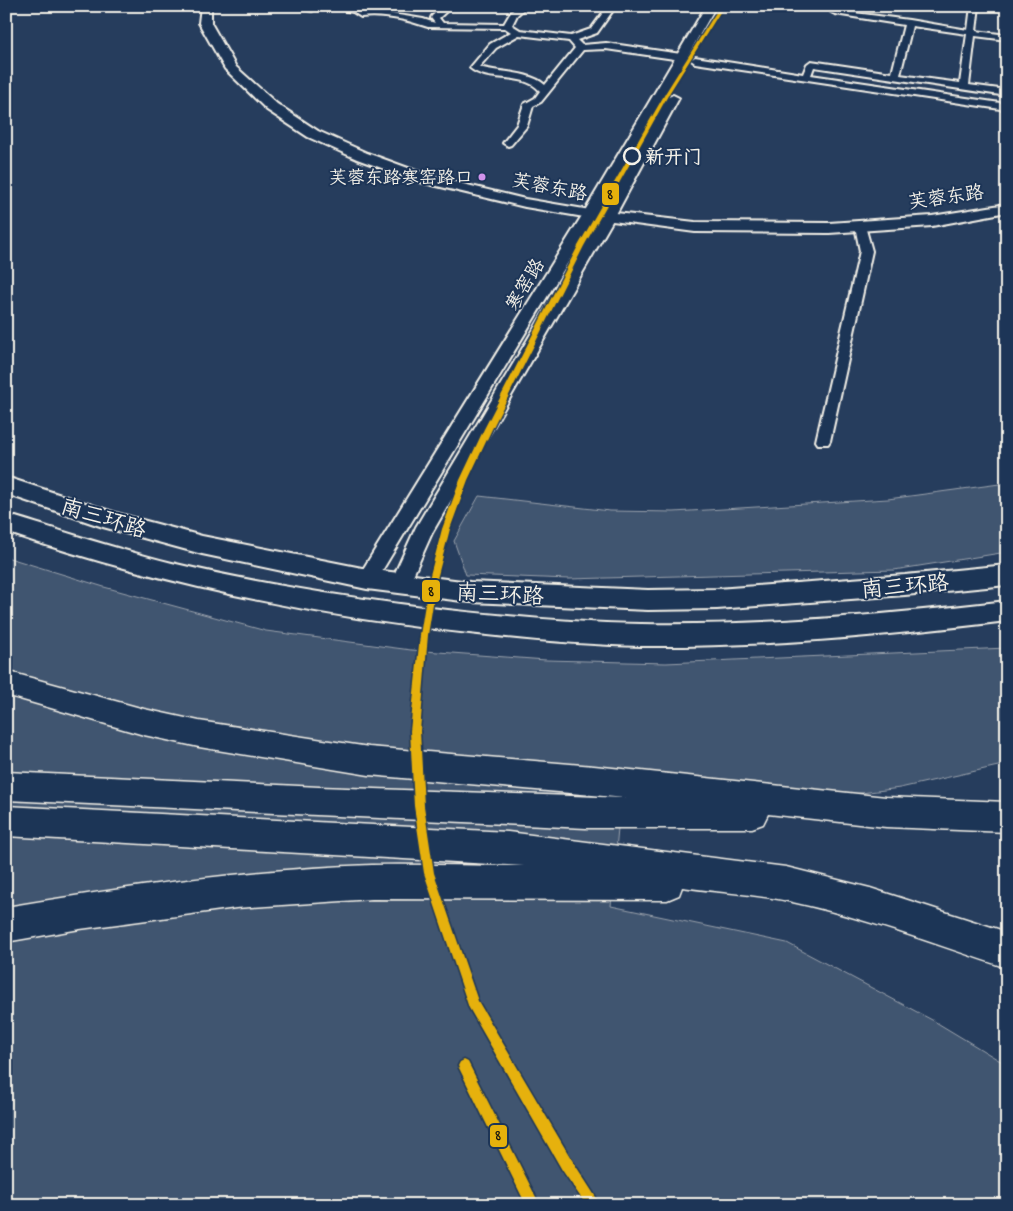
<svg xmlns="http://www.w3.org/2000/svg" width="1013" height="1211" viewBox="0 0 1013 1211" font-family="'Indie Flower','LXGW WenKai TC',sans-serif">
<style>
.green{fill:#40546f;stroke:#9aa2ac}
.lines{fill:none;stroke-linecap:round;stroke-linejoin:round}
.minor-casing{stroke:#f4f1e8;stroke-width:4}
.tertiary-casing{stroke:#f4f1e8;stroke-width:4}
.secondary-casing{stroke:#f4f1e8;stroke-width:4}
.trunk-casing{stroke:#f4f1e8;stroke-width:4}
.motorway-casing{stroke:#f4f1e8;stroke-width:3}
.minor{fill:#1d3557;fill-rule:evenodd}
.tertiary{fill:#1d3557;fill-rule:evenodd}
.secondary{fill:#1d3557;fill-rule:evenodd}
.trunk{fill:#1d3557;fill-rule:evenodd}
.motorway{fill:#1d3557;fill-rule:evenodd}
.metro-1-casing{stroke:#1d3557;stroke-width:3}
.metro-1{fill:#e6b10b;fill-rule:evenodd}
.stop-dot{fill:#1d3557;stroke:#f4f1e8;stroke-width:2.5}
.bus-dot{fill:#d193ec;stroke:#1d3557;stroke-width:2}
.labels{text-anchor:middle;stroke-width:4;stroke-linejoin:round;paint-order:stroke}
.far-bus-label{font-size:18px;fill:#f4f1e8;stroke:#1d3557;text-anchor:end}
.far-stop-label{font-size:19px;font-weight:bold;fill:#f4f1e8;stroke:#1d3557;text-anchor:start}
.far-street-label{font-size:19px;fill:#f4f1e8;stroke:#1d3557}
.street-label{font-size:22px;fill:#f4f1e8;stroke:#1d3557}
.line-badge{stroke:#1d3557;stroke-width:2}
.pale-badge-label{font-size:14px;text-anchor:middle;font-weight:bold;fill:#111}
</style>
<rect width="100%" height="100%" fill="#263d5d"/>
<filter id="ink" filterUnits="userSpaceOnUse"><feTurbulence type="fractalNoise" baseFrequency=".02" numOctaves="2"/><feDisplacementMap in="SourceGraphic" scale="10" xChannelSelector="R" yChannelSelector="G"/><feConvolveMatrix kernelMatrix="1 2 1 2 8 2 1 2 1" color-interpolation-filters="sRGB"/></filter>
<g filter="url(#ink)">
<g class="green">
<polygon points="1007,483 1007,552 894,570 569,579 466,575 454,541 479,496 610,511 674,512 888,499"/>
<polygon points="6,557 104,587 266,631 411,650 546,660 666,663 1007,648 1007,764 900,788 830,797 623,772 611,906 787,943 934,1021 1007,1065 1007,1205 6,1205"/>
</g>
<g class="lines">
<defs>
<g id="minor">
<polygon points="290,6 319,6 312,11"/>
<path d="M324,6L355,8L363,12L374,11L423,19L435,23L431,18L432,16L443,6H452L439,18L443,23L504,24L511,12L518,6H527L517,15L512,25L520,30L571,36L591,29L608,6H616L597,33L577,40L582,45L606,43L681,54L685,57L681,60L606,49L583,50L541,102L533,106L527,126L511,145L508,146L503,143L517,125L524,104L535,98L540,91C523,71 489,84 470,68L490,44L511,32L505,28L428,27C408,20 383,14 361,17L353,12ZM519,35L569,41L575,48L545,85C530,71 499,73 479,67L496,48Z"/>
<path d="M971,6H979L976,31L1007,35V40L975,36L969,85L1007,90V96L814,67L811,75L1007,104V110L695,63L691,60L695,57L803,74L807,64L811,61L892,73L904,25L835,14L831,12L832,10L909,20L968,30ZM912,26L967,34L960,83L900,75Z"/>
<polygon points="860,223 865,226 872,251 830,441 828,444 818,444 816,441 860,251 855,226"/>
</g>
<g id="tertiary">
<polygon points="706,6 716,6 597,214 374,584 367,587 360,584 357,579 360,574 583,214"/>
<polygon points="673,95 679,98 614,218 432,533 407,589 400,592 393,589 390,584 416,527 600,218 667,98"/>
</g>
<polygon id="secondary" points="201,6 211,6 211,23 236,67 277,104 318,131 367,153 430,176 525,199 590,210 695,222 829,223 932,216 1007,204 1007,212 932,226 829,233 695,232 590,218 525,207 420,182 357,159 308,137 267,110 225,69 199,23"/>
<g id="trunk">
<polygon points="6,477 116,513 202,536 367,569 470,582 648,590 717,589 905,575 1007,565 1007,585 905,595 717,609 648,610 470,602 367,589 202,554 103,527 6,494"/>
<path d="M6,514C62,531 116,549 172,563C263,585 356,599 448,610C512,617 577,623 641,624C764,626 885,615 1007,601V621C885,636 764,647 641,646C587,645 532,640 478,634C317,617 160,584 6,532Z"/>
</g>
<g id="motorway">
<polygon points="6,671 144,709 199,721 369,747 594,766 886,797 1007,802 1007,832 886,827 768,814 763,824 752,828 586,828 6,800 6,772 319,787 626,798 369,775 199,747 144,735 6,695"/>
<path d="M6,806L508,832L786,867L870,888L1007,932V968C935,944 863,917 788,901C754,894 717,892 682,887L679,895L667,900L372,899L236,908L80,929L6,942V907C127,887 249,869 372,865C422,864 473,866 524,866L6,836Z"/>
</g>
</defs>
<use href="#minor" class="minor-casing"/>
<use href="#tertiary" class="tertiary-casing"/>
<use href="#secondary" class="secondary-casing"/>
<use href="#trunk" class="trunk-casing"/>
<use href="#motorway" class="motorway-casing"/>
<use href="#minor" class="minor"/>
<use href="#tertiary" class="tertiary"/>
<use href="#secondary" class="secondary"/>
<use href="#trunk" class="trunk"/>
<use href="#motorway" class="motorway"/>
<defs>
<g id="metro-1">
<polygon points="720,6 724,6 670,92 584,246 492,429 468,480 450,529 437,579 428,635 420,731 424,806 434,873 478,1001 572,1160 601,1205 586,1205 562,1170 469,1008 424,873 414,806 410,731 420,635 429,579 442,529 460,480 484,429 578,246 666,92"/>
<polygon points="464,1060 468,1062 540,1205 526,1205 460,1070 458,1066 460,1062"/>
</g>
</defs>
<use href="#metro-1" class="metro-1-casing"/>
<use href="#metro-1" class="metro-1"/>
</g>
</g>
<circle class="stop-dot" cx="632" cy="156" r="8"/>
<circle class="bus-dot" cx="482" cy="177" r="4.5"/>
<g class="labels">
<g class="far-bus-label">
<text x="473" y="183">芙蓉东路寒窑路口</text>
</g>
<g class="far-stop-label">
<text x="645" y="163">新开门</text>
</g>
<g class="far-street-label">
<text transform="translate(550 186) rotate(11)" y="7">芙蓉东路</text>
<text transform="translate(946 196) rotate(-8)" y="7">芙蓉东路</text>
<text transform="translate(524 284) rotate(-59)" y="7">寒窑路</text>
</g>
<g class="street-label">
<text transform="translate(104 517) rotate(17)" y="8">南三环路</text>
<text transform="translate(905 585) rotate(-5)" y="8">南三环路</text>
<text transform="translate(500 593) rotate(3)" y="8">南三环路</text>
</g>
</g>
<g class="line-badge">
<rect x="601" y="182" width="19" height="24" rx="5" fill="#e6b10b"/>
<rect x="421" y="579" width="20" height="24" rx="5" fill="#e6b10b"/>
<rect x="489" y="1124" width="19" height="24" rx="5" fill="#e6b10b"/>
</g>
<g class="pale-badge-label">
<text x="610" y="199">8</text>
<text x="431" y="596">8</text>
<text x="498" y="1140">8</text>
</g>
<rect width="1013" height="1211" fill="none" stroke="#1d3557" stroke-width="25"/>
<rect x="12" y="12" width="988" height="1186" fill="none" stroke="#f4f1e8" stroke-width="2" filter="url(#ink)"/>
</svg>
